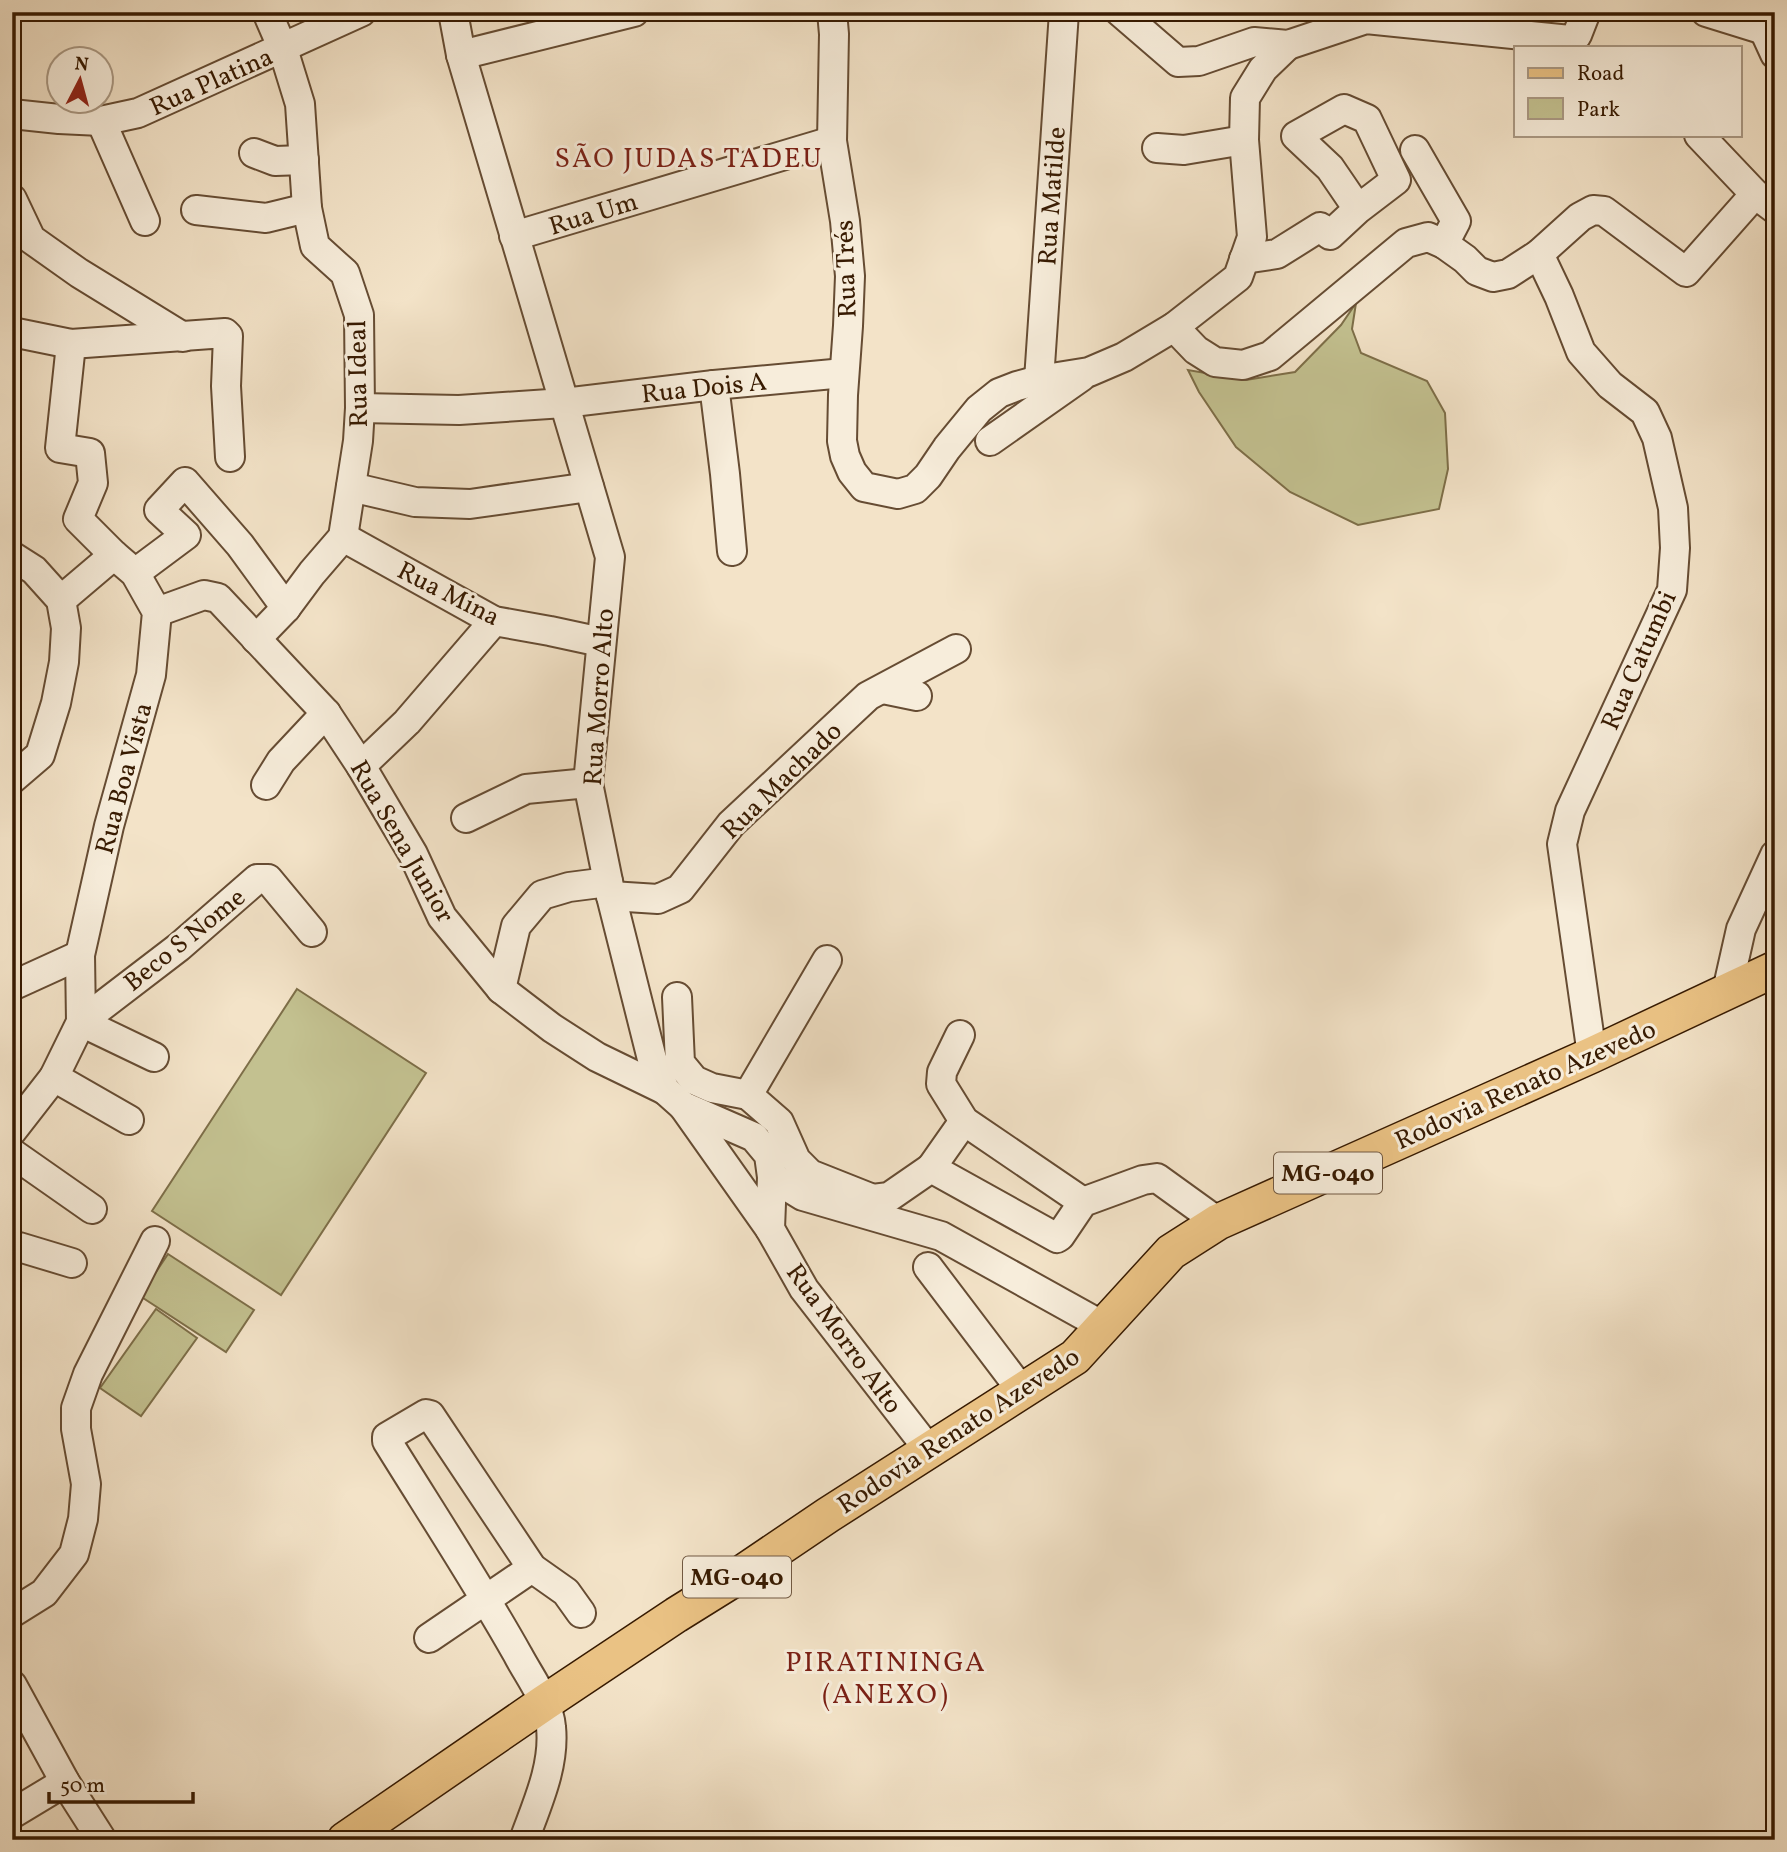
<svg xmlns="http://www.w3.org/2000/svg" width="1787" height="1852" viewBox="0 0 1787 1852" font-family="Vollkorn,serif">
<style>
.green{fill:#c3c190;stroke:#7d6e48;stroke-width:2}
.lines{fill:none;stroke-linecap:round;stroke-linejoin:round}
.minor-casing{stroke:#664c33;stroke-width:32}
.major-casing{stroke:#371a01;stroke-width:38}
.minor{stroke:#f7eddb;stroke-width:28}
.major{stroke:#eac284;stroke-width:35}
.labels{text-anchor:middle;stroke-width:6;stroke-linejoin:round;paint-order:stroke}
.shield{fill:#f7eddb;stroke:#715942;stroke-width:2}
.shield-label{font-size:24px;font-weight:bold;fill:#371a01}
.street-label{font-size:26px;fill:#371a01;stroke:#f7eddb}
.neighbourhood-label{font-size:28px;letter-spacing:2px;fill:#7a1f14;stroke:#f7eddb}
</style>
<rect width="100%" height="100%" fill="#f3e3c8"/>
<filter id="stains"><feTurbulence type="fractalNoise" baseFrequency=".00286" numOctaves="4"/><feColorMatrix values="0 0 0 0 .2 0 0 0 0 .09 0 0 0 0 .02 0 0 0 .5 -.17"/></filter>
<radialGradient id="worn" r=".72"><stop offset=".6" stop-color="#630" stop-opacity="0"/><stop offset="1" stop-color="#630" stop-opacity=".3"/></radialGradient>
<g class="green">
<polygon points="1356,303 1352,329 1361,353 1427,381 1445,413 1448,469 1439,509 1358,525 1290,492 1236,447 1199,392 1188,370 1246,380 1295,372 1341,325"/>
<polygon points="297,989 426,1073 281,1295 152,1211"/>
<polygon points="168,1254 254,1310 226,1352 140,1296"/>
<polygon points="156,1309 197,1338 141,1416 100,1388"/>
</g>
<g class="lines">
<defs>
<g id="minor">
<polyline points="453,12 461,55 610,557 588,783 611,896 652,1059 665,1090 683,1106 754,1137 769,1155 772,1177 770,1229 804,1289 929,1450"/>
<polyline points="832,12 834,34 832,141 845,221 850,276 848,326 843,395 842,441 845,456 852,472 864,487 898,494 915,489 928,476 947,448 979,409 999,393 1017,386 1039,380 1089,372 1124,357 1174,327 1238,277 1252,237 1244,140 1245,98 1263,69 1288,45"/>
<polyline points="1120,12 1178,62 1199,61 1254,42 1288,45 1366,19 1570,40 1577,35 1586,12"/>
<polyline points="1706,12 1764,30 1775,28"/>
<polyline points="1764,30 1775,54"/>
<polyline points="461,55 634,12"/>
<polyline points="12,114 59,119 101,121 138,113 361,12"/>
<polyline points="101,121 145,221"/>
<polyline points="1699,135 1755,194 1775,209"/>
<polyline points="1157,148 1184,150 1244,140"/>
<polyline points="1415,150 1456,221 1444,244"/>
<polyline points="254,153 275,161 304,160"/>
<polyline points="12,199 31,239 79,273 183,337"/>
<polyline points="196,210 266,218 307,208"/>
<polyline points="514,236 832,141"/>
<polyline points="1539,254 1559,296 1581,352 1610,385 1645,412 1657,438 1673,508 1675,548 1672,590 1570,811 1562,844 1592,1055"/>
<polyline points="1244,259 1277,254 1320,227 1330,235 1358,209 1330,168 1296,136 1344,109 1367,119 1396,180 1358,209"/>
<polyline points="1174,327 1196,350 1215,362 1243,365 1270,356 1406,243 1428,237 1444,244 1465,259 1477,271 1493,277 1508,274 1539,254 1580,217 1593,210 1604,211 1686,272 1755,194"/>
<polyline points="12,332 71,344 225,333 228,336 226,386 230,457"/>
<polyline points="71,344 60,448 90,453 93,483 78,519 114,555"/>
<polyline points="1039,380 1064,12"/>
<polyline points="714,385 725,474 732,551"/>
<polyline points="360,408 459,410 564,403 714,385 844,373"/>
<polyline points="990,441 1081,377"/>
<polyline points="351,487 415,502 470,504 589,487"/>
<polyline points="343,537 494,621 550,631 601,642"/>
<polyline points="12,556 34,570 61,600 66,628 64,662 56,703 40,755 12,779"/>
<polyline points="135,573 186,535 159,510 185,482 240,545 286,608"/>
<polyline points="157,612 204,595 218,598 326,713 361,766 413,854 442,917 501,989 552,1028 597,1057 665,1090"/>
<polyline points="256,639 286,608 312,573 343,537 358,441 360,408 359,315 345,273 315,246 307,208 300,104 283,49 267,12"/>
<polyline points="883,689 917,696"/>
<polyline points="361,766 407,722 494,621"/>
<polyline points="266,785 281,761 326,713"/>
<polyline points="466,818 526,789 588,783"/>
<polyline points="611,896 658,899 680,889 731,824 868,696 956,649"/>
<polyline points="827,960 748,1095 779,1122 796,1160 810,1174 873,1199 889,1197 931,1168 1057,1238 1060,1236 1083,1202 1143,1180 1157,1178 1218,1222"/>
<polyline points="12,986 80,955"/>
<polyline points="501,989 516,926 542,895 569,887 608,882"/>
<polyline points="1727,991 1741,929 1775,855"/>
<polyline points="677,997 680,1063 694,1080 712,1088 748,1095"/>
<polyline points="960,1035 942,1072 941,1084 964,1121 1083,1202"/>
<polyline points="154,1057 81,1022 179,947 257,879 268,879 312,932"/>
<polyline points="54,1077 129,1120"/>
<polyline points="683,1106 770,1229"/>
<polyline points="12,1131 54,1077 81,1022 80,955 109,826 151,675 157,612 135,573 114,555 61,600"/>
<polyline points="12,1153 92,1209"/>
<polyline points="931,1168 964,1121"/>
<polyline points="772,1177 803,1196 941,1236 1103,1326"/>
<polyline points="12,1246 19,1247 72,1263"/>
<polyline points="928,1267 1022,1391"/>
<polyline points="12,1613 44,1593 74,1554 83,1519 86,1484 76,1429 76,1408 88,1374 155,1241"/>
<polyline points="429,1638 532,1568"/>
<polyline points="12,1685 65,1782 102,1840"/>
<polyline points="12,1814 65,1782"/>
<path d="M524,1840C537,1804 555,1766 551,1727C549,1702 529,1676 518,1655C477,1582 431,1512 387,1441V1437L426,1414L430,1415L532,1568L566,1592L581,1613"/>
</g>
<polyline id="major" points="345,1840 544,1703 676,1615 729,1582 828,1515 1075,1357 1171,1252 1218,1222 1592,1055 1775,969"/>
</defs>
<use href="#minor" class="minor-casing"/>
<use href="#major" class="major-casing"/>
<use href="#minor" class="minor"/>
<use href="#major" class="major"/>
</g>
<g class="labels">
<g class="shield">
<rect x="1274" y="1152.5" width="108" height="41" rx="5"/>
<rect x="683" y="1556.5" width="108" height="41" rx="5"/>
</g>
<g class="shield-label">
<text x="1328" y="1181">MG-040</text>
<text x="737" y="1585">MG-040</text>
</g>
<g class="street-label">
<text transform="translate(211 81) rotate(-24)" y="9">Rua Platina</text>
<text transform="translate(1051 196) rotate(-86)" y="9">Rua Matilde</text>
<text transform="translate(593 213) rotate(-17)" y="9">Rua Um</text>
<text transform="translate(845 269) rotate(-92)" y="9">Rua Trés</text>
<text transform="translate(357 374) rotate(-91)" y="9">Rua Ideal</text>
<text transform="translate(704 387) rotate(-6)" y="9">Rua Dois A</text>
<text transform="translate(449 593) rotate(27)" y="9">Rua Mina</text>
<text transform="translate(1638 660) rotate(-66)" y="9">Rua Catumbi</text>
<text transform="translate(598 697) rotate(-86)" y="9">Rua Morro Alto</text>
<text transform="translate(123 778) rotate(-75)" y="9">Rua Boa Vista</text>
<text transform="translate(781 780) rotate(-44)" y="9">Rua Machado</text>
<text transform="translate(403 841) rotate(60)" y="9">Rua Sena Junior</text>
<text transform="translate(184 939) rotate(-39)" y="9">Beco S Nome</text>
<text transform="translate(1525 1084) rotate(-24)" y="9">Rodovia Renato Azevedo</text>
<text transform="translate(845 1338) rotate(54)" y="9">Rua Morro Alto</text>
<text transform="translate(958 1430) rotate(-33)" y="9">Rodovia Renato Azevedo</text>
</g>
<g class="neighbourhood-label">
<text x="689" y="167">SÃO JUDAS TADEU</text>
<text x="886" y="1671">PIRATININGA<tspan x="886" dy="32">(ANEXO)</tspan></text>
</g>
</g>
<rect width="1787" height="1852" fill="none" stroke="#f3e3c8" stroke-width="42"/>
<rect x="14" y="14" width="1759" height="1824" fill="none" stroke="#371a01" stroke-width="3.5"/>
<rect x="21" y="21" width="1745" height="1810" fill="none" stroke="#371a01" stroke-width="2"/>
<rect x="1514" y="46" width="228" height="91" fill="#f7eddb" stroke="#aa9984" stroke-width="2"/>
<rect x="1528" y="68" width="35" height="10" fill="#eac284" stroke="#aa9984" stroke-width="2"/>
<text x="1577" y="80" font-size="21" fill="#371a01">Road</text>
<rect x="1528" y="98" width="35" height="21" fill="#c3c190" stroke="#aa9984" stroke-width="2"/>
<text x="1577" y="116" font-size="21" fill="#371a01">Park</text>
<g transform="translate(80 80) rotate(6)"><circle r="33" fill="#f7eddb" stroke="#aa9984" stroke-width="2"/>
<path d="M0-5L12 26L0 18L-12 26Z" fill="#8f2418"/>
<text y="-10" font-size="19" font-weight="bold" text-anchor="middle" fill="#371a01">N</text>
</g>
<path d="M49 1792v10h144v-10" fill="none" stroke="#371a01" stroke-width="3.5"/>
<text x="60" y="1792" font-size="21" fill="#371a01" stroke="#f7eddb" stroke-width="5" paint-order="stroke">50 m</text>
<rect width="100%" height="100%" filter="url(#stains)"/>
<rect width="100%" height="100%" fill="url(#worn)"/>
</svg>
